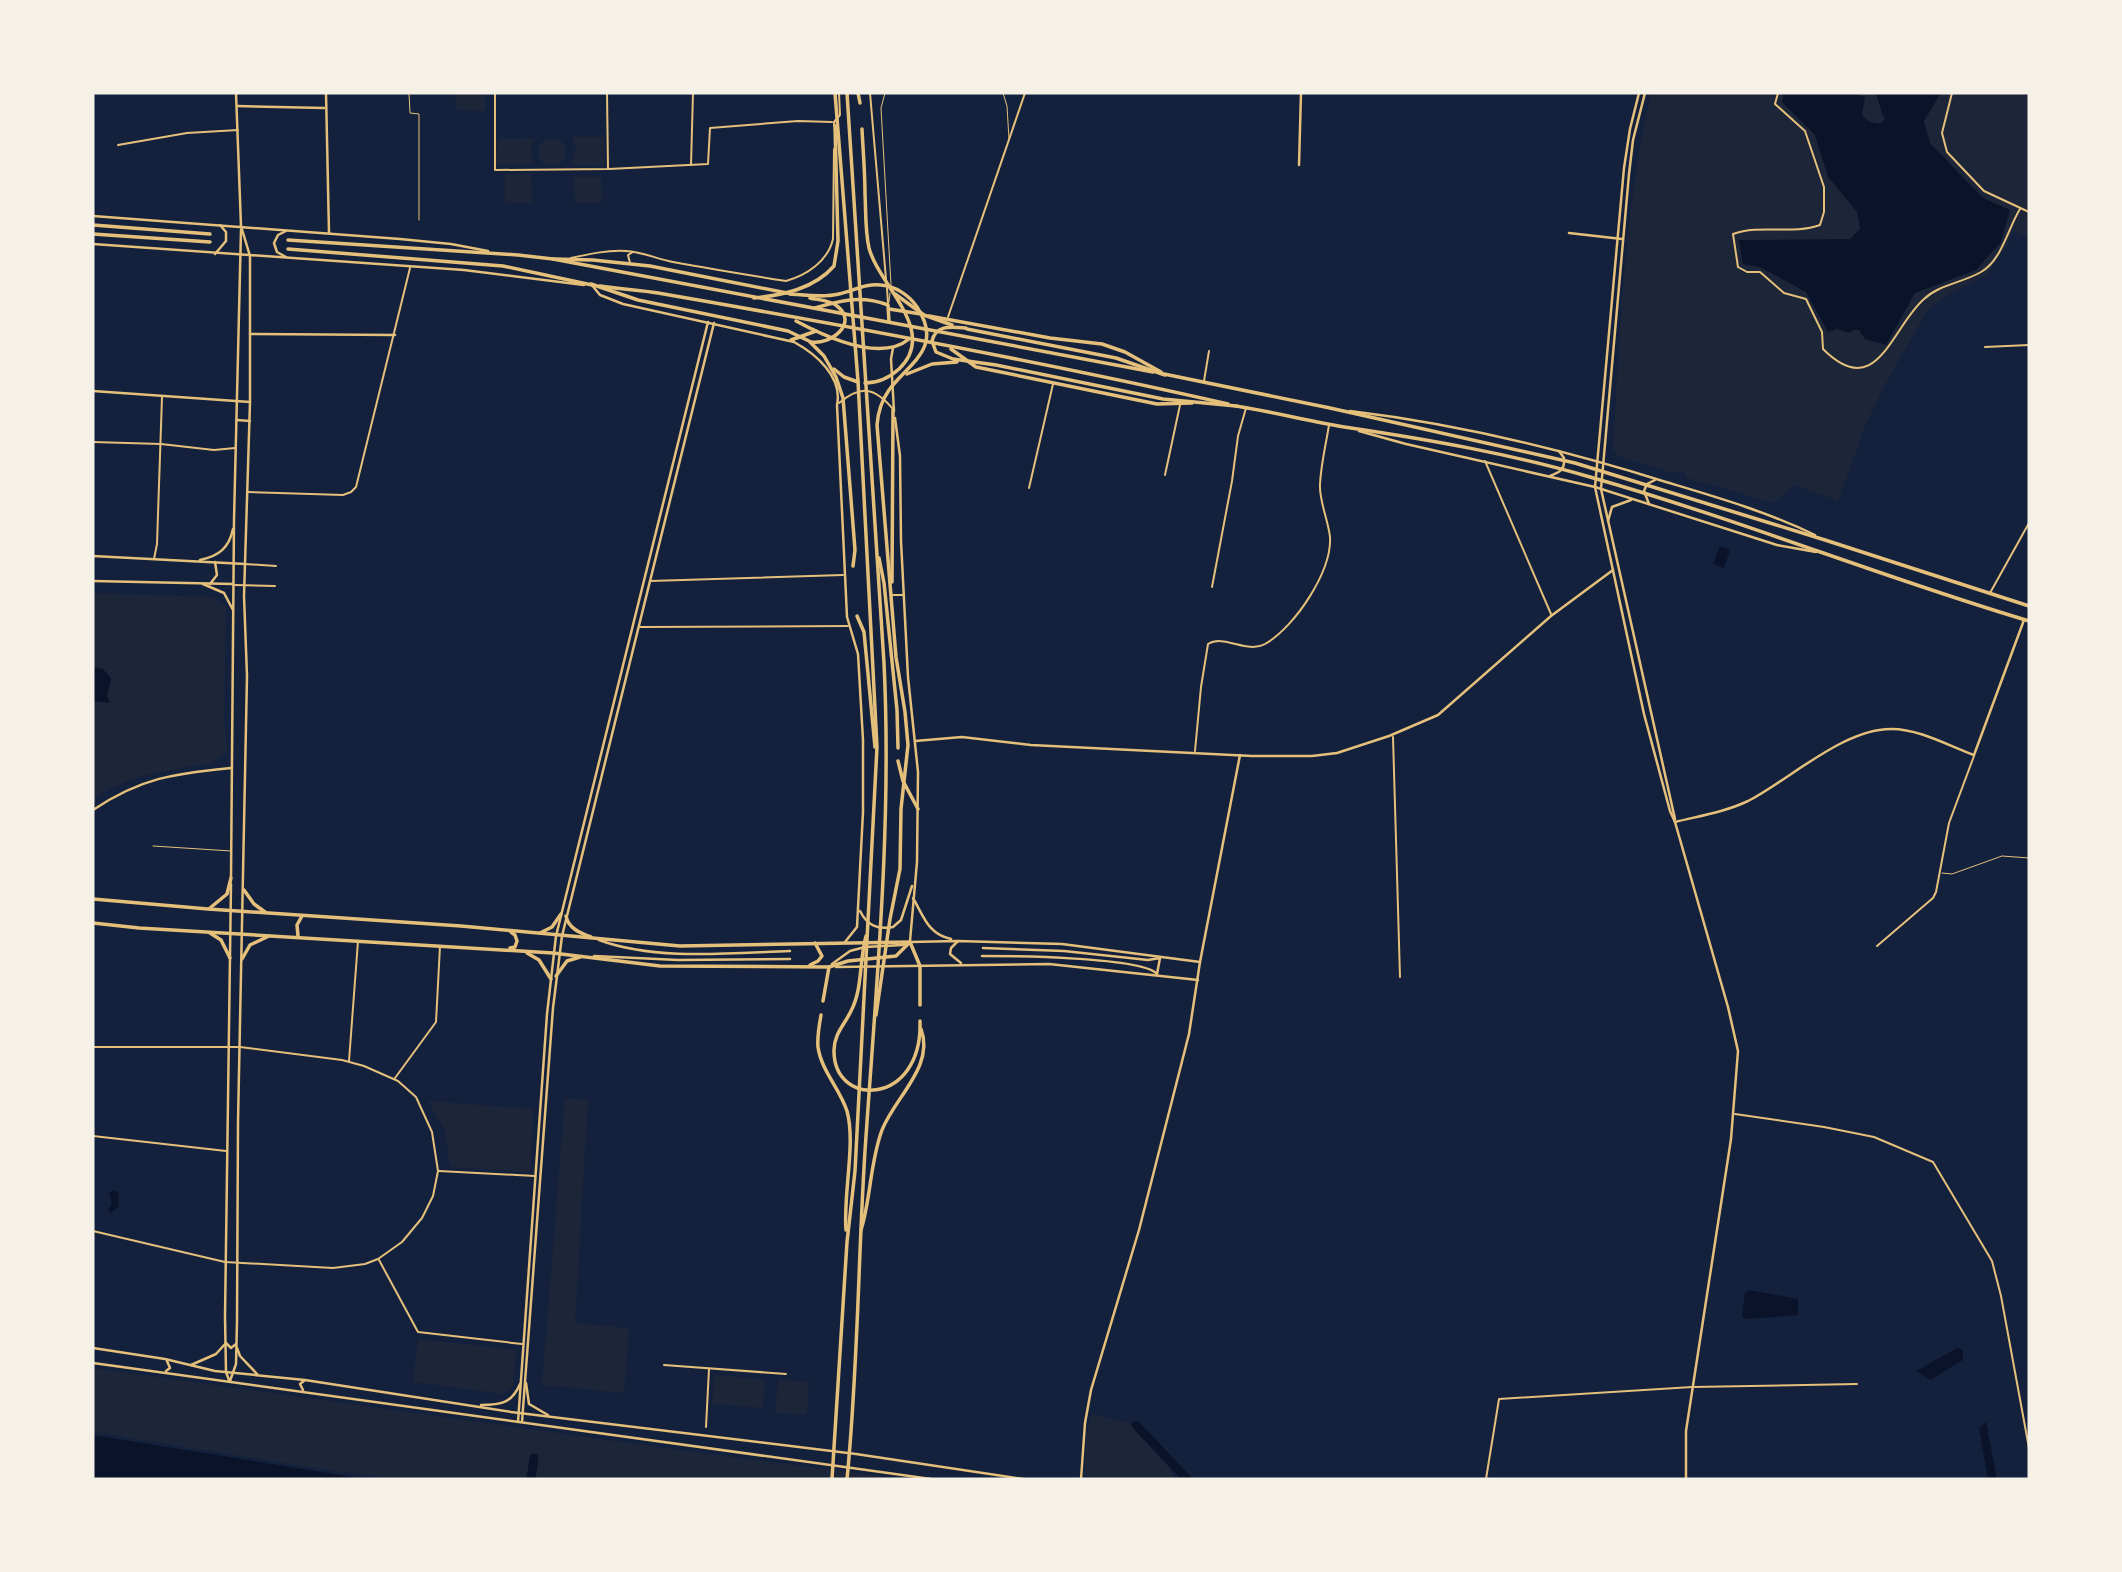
<svg xmlns="http://www.w3.org/2000/svg" width="2122" height="1572" viewBox="0 0 2122 1572" font-family="'PT Sans Narrow',sans-serif">
<style>
.green{fill:#1d2539}
.water{fill:#0b132b}
.lines{fill:none;stroke-linecap:round;stroke-linejoin:round}
.river{stroke:#0b132b;stroke-width:9}
.service{stroke:#e5c07b;stroke-width:1}
.pedestrian{stroke:#e5c07b;stroke-width:2}
.minor{stroke:#e5c07b;stroke-width:2}
.tertiary{stroke:#e5c07b;stroke-width:2.5}
.secondary{stroke:#e5c07b;stroke-width:2.5}
.primary{stroke:#e5c07b;stroke-width:3.5}
.motorway{stroke:#e5c07b;stroke-width:3.5}
</style>
<rect width="100%" height="100%" fill="#14213d"/>
<g class="green">
<polygon points="454,93 485,93 485,111 457,110"/>
<path d="M1651,93H2029V237L2014,231L2006,248L1987,275L1947,295L1927,311L1882,390L1864,429L1838,501L1794,485L1773,503L1685,477V472L1677,470L1676,474L1620,457L1613,450C1620,331 1624,209 1651,93Z"/>
<polygon points="572,137 604,137 605,166 570,165 576,151"/>
<circle cx="552" cy="152" r="14"/>
<polygon points="534,138 530,153 535,164 496,165 497,139"/>
<polygon points="531,173 532,203 505,203 505,174"/>
<polygon points="574,177 601,177 602,203 575,203"/>
<path d="M93,593L213,597L226,606L224,718L227,752L212,763C167,771 133,773 93,799Z"/>
<polygon points="565,1098 588,1100 575,1323 629,1328 624,1393 542,1385"/>
<polygon points="428,1101 534,1109 530,1172 450,1167 445,1131"/>
<polygon points="418,1339 516,1350 513,1387 504,1394 413,1382"/>
<polygon points="93,1368 686,1451 902,1479 401,1479 327,1470 93,1432"/>
<polygon points="714,1375 765,1379 763,1408 712,1404"/>
<polygon points="778,1380 809,1382 807,1415 775,1413"/>
<polygon points="1091,1414 1129,1423 1167,1465 1176,1479 1109,1479 1084,1476 1086,1437"/>
</g>
<g class="water">
<path d="M1784,93H1851L1865,97L1862,115C1868,122 1874,124 1882,123L1885,117L1883,116L1876,93H1938L1940,94L1924,121L1930,143L1983,198L2010,210L2001,242L1976,270L1915,293L1886,345L1865,339L1859,330H1854L1849,333L1837,329L1828,332L1806,292L1760,267L1743,264L1739,240L1850,239L1860,229L1857,212L1828,177L1815,135L1782,102Z"/>
<polygon points="1720,546 1730,550 1724,568 1713,564"/>
<polygon points="93,667 103,669 111,678 107,697 110,703 93,701"/>
<polygon points="115,1190 119,1194 118,1207 111,1213 108,1210 112,1203 109,1193"/>
<polygon points="1749,1290 1798,1299 1798,1315 1748,1319 1742,1317 1745,1292"/>
<polygon points="1957,1348 1963,1350 1963,1360 1930,1380 1916,1371"/>
<polygon points="1986,1422 1997,1479 1988,1479 1979,1428"/>
<polygon points="93,1435 365,1479 93,1479"/>
</g>
<g class="lines">
<g class="river">
<polyline points="1136,1425 1187,1479"/>
<polyline points="531,1479 534,1458"/>
</g>
<g class="service">
<polyline points="409,93 410,113 419,114 419,220"/>
<polyline points="885,93 881,108 891,285"/>
<polyline points="1003,93 1007,106 1009,139"/>
<polyline points="889,302 890,293"/>
<polyline points="153,846 231,851"/>
<polyline points="1942,873 1952,874 2002,856 2029,858"/>
</g>
<g class="pedestrian">
<path d="M1778,93L1775,104L1805,131L1824,187V212L1820,225C1792,235 1761,224 1733,234L1738,267L1747,272H1760L1784,293L1806,299L1822,332L1823,349C1877,403 1891,328 1924,299C1940,284 1962,283 1981,272C2002,260 2008,228 2020,209"/>
<polyline points="1952,93 1942,133 1947,152 1984,191 2029,212"/>
</g>
<g class="minor">
<polyline points="495,93 495,170 608,169 607,93"/>
<polyline points="870,93 886,279"/>
<polyline points="834,126 834,122 840,115 839,93"/>
<polyline points="118,145 187,133 238,130"/>
<polyline points="691,165 693,93"/>
<polyline points="609,169 708,164 710,128 798,121 832,122"/>
<path d="M571,258C589,254 607,250 626,251C643,252 657,259 673,262C711,269 748,275 786,281C807,275 828,261 833,239L834,149"/>
<polyline points="630,263 628,255 633,252"/>
<polyline points="887,288 888,303"/>
<polyline points="948,317 1025,93"/>
<polyline points="1985,347 2029,345"/>
<polyline points="1204,381 1209,351"/>
<path d="M839,403C862,384 875,388 893,409"/>
<polyline points="93,442 161,444 214,450 235,448"/>
<polyline points="1485,461 1551,614"/>
<polyline points="1165,475 1180,405"/>
<polyline points="1029,488 1053,384"/>
<polyline points="247,492 343,495 351,492 356,487 410,268"/>
<polyline points="154,559 157,544 162,397"/>
<polyline points="245,564 276,566"/>
<polyline points="650,581 843,575"/>
<polyline points="235,585 275,586"/>
<polyline points="1212,587 1232,481 1238,436 1246,408"/>
<polyline points="1990,593 2029,523"/>
<polyline points="891,595 903,595"/>
<polyline points="640,627 848,626"/>
<polyline points="1393,737 1400,977"/>
<path d="M1195,751L1201,687L1208,644C1224,634 1247,654 1265,644C1295,627 1332,571 1330,537C1328,519 1319,501 1320,484C1321,464 1326,444 1329,425"/>
<polyline points="1877,946 1933,898 1936,892 1949,823 1974,756"/>
<polyline points="93,1047 240,1047 342,1060 364,1066 398,1081 416,1097 432,1132 438,1171 433,1196 422,1218 402,1242 378,1259 365,1264 333,1268 225,1262 93,1231"/>
<polyline points="349,1061 358,941"/>
<polyline points="395,1078 436,1022 440,946"/>
<polyline points="1735,1114 1824,1127 1874,1137 1933,1162 1992,1261 2001,1296 2029,1448"/>
<polyline points="93,1136 226,1151"/>
<polyline points="439,1171 535,1176"/>
<polyline points="379,1260 418,1332 522,1344"/>
<polyline points="664,1365 786,1374"/>
<polyline points="706,1427 709,1369"/>
<polyline points="1486,1479 1499,1399 1692,1387 1857,1384"/>
</g>
<g class="tertiary">
<polyline points="236,93 241,226"/>
<polyline points="326,93 329,233"/>
<polyline points="237,106 324,108"/>
<polyline points="1299,165 1301,93"/>
<polyline points="1569,233 1622,239"/>
<path d="M591,284L600,295L623,304L794,342C816,354 843,377 837,405L847,617L858,654L863,740V812L857,927L845,942"/>
<polyline points="250,334 395,335"/>
<polyline points="893,348 891,359 894,411"/>
<polyline points="93,391 250,402"/>
<polyline points="895,418 900,456 901,541 908,677 918,772 917,862 910,941"/>
<polyline points="237,420 250,421"/>
<polyline points="1595,487 1644,714 1670,811 1675,822 1728,1007 1738,1051 1731,1139 1686,1431 1686,1479"/>
<polyline points="1601,489 1675,819"/>
<polyline points="210,584 217,575 215,562"/>
<polyline points="915,741 962,737 1031,745 1252,756 1312,756 1337,753 1389,736 1438,715 1551,616 1613,570"/>
<path d="M93,810C142,777 174,774 231,768"/>
<path d="M1675,822C1699,816 1725,812 1748,801C1789,780 1844,728 1892,729C1919,729 1949,746 1974,755L2024,620"/>
<path d="M913,898C924,917 928,934 951,939"/>
<path d="M860,911C867,925 877,930 893,927L901,920L912,886"/>
<path d="M599,940C656,961 730,953 790,951"/>
<polyline points="958,941 951,948 950,954 961,963"/>
<polyline points="594,956 678,960 790,959"/>
<path d="M982,956C1010,956 1143,957 1157,974L1160,958L1148,960L1064,951L983,948"/>
<polyline points="832,964 850,951 865,947 902,945 910,942 958,941 1062,944 1200,962"/>
<polyline points="836,967 1049,964 1198,980"/>
<polyline points="518,1422 547,1014 556,936 708,322"/>
<polyline points="522,1422 553,1008 562,936 714,323"/>
<polyline points="1081,1479 1085,1423 1091,1390 1139,1230 1189,1034 1200,962 1240,755"/>
</g>
<g class="secondary">
<polyline points="93,216 400,239 451,244 488,251"/>
<polyline points="286,231 278,235 274,243 277,252 286,257"/>
<polyline points="93,244 464,270 584,285"/>
<polyline points="215,254 226,241 226,232 220,225"/>
<path d="M1350,411C1458,424 1562,449 1666,482C1716,497 1768,512 1815,535"/>
<polyline points="1359,431 1406,444 1595,487 1777,545 1816,552"/>
<path d="M1550,476C1560,472 1565,470 1564,458L1559,451"/>
<polyline points="1595,487 1624,168 1630,129 1639,93"/>
<polyline points="1601,489 1629,174 1633,140 1645,93"/>
<polyline points="1649,504 1644,491 1647,484 1655,480"/>
<polyline points="1608,521 1612,507 1631,500"/>
<polyline points="93,556 245,564"/>
<path d="M200,560C219,556 229,548 233,529"/>
<polyline points="93,581 233,584"/>
<polyline points="203,584 224,593 233,610"/>
<polyline points="231,877 234,520 241,230"/>
<polyline points="226,1343 231,1348 236,1344"/>
<polyline points="93,1348 165,1359 215,1371 305,1380 511,1412 856,1454 1023,1479"/>
<polyline points="237,1348 240,1356 258,1375"/>
<polyline points="93,1363 931,1479"/>
<polyline points="191,1365 216,1354 226,1343"/>
<polyline points="166,1371 170,1368 167,1361"/>
<polyline points="229,1380 226,1372 225,1317 231,884"/>
<polyline points="230,1381 236,1364 237,1321 238,1122 247,676 244,596 250,402 250,256 241,226"/>
<polyline points="526,1383 529,1404 548,1415"/>
<polyline points="303,1390 300,1384 305,1380"/>
<path d="M481,1405C501,1405 512,1403 520,1384"/>
</g>
<g class="primary">
<polyline points="93,225 210,234"/>
<polyline points="93,234 210,242"/>
<polyline points="288,240 518,255 553,259 1153,372"/>
<polyline points="288,249 503,266 592,285"/>
<path d="M600,286C619,289 639,290 658,293C849,326 1040,361 1228,404"/>
<path d="M815,308C842,300 862,295 888,305L889,322"/>
<polyline points="889,309 921,314"/>
<polyline points="929,316 1050,338 1102,344 1125,352 1161,372"/>
<path d="M796,321C824,336 880,363 909,339"/>
<polyline points="791,340 816,331"/>
<polyline points="951,349 976,367 1157,404 1192,403"/>
<polyline points="1164,374 1330,408 1575,463 1825,540 2029,606"/>
<path d="M1236,406C1274,412 1312,422 1351,428C1431,440 1511,454 1590,477C1738,519 1881,577 2029,621"/>
<polyline points="244,890 254,904 265,912"/>
<polyline points="93,899 208,909 461,926 680,946 910,942"/>
<polyline points="210,908 227,894 231,878"/>
<path d="M566,916C568,928 580,933 591,937"/>
<polyline points="93,923 139,928 553,953 660,966 829,967"/>
<polyline points="210,933 221,940 230,958"/>
<polyline points="540,933 552,927 561,914"/>
<polyline points="298,936 297,925 302,916"/>
<polyline points="510,948 515,947 517,941 515,935 511,932"/>
<polyline points="527,953 539,960 551,979"/>
<polyline points="242,959 250,945 269,936"/>
<polyline points="810,965 818,961 822,956 815,943"/>
<polyline points="556,976 567,961 580,957"/>
</g>
<g class="motorway">
<path d="M847,93L884,663C892,826 876,988 865,1151C858,1260 858,1370 847,1479"/>
<polyline points="858,93 860,103"/>
<path d="M862,129C863,150 865,172 865,194C866,212 865,230 869,248C879,286 939,331 899,369C889,378 879,383 865,383"/>
<polyline points="553,259 593,260 650,266 792,294"/>
<polyline points="591,284 638,300 788,331 809,341 824,356 836,377 843,398 855,550 853,566"/>
<path d="M790,294C806,295 823,298 839,294C853,291 866,283 881,285C895,286 909,295 917,307C944,348 909,363 889,390C882,400 878,412 877,425L896,657L905,712L908,745L901,809L900,869L890,919L876,1015"/>
<polyline points="895,294 924,315 952,325"/>
<path d="M754,298C783,295 814,289 834,266L838,241L835,126"/>
<path d="M810,298C818,300 830,300 837,306C859,323 831,345 811,342"/>
<path d="M966,328C952,327 936,324 932,341L936,352L953,359L996,365L1163,399L1236,406"/>
<polyline points="967,329 1116,358 1165,375"/>
<polyline points="834,369 844,377 858,382"/>
<polyline points="907,374 932,364 957,362"/>
<polyline points="879,558 884,583 897,710 898,748"/>
<polyline points="892,582 893,410"/>
<polyline points="857,616 864,632 875,747"/>
<polyline points="898,761 903,781 918,809"/>
<path d="M866,936C859,961 863,988 851,1011C845,1024 834,1034 834,1050C833,1109 923,1106 920,1021"/>
<polyline points="823,1001 829,967 848,961 896,956 910,942 920,966 920,1005"/>
<path d="M821,1015C819,1026 817,1037 818,1047C821,1070 840,1089 847,1111C856,1144 843,1193 846,1230"/>
<path d="M861,1230C871,1198 870,1162 882,1130C895,1097 935,1066 921,1029"/>
<polyline points="832,1479 847,1242 855,1171 877,747 858,381 835,93"/>
</g>
</g>
<rect width="2122" height="1572" fill="none" stroke="#f6f1e7" stroke-width="189"/>
</svg>
